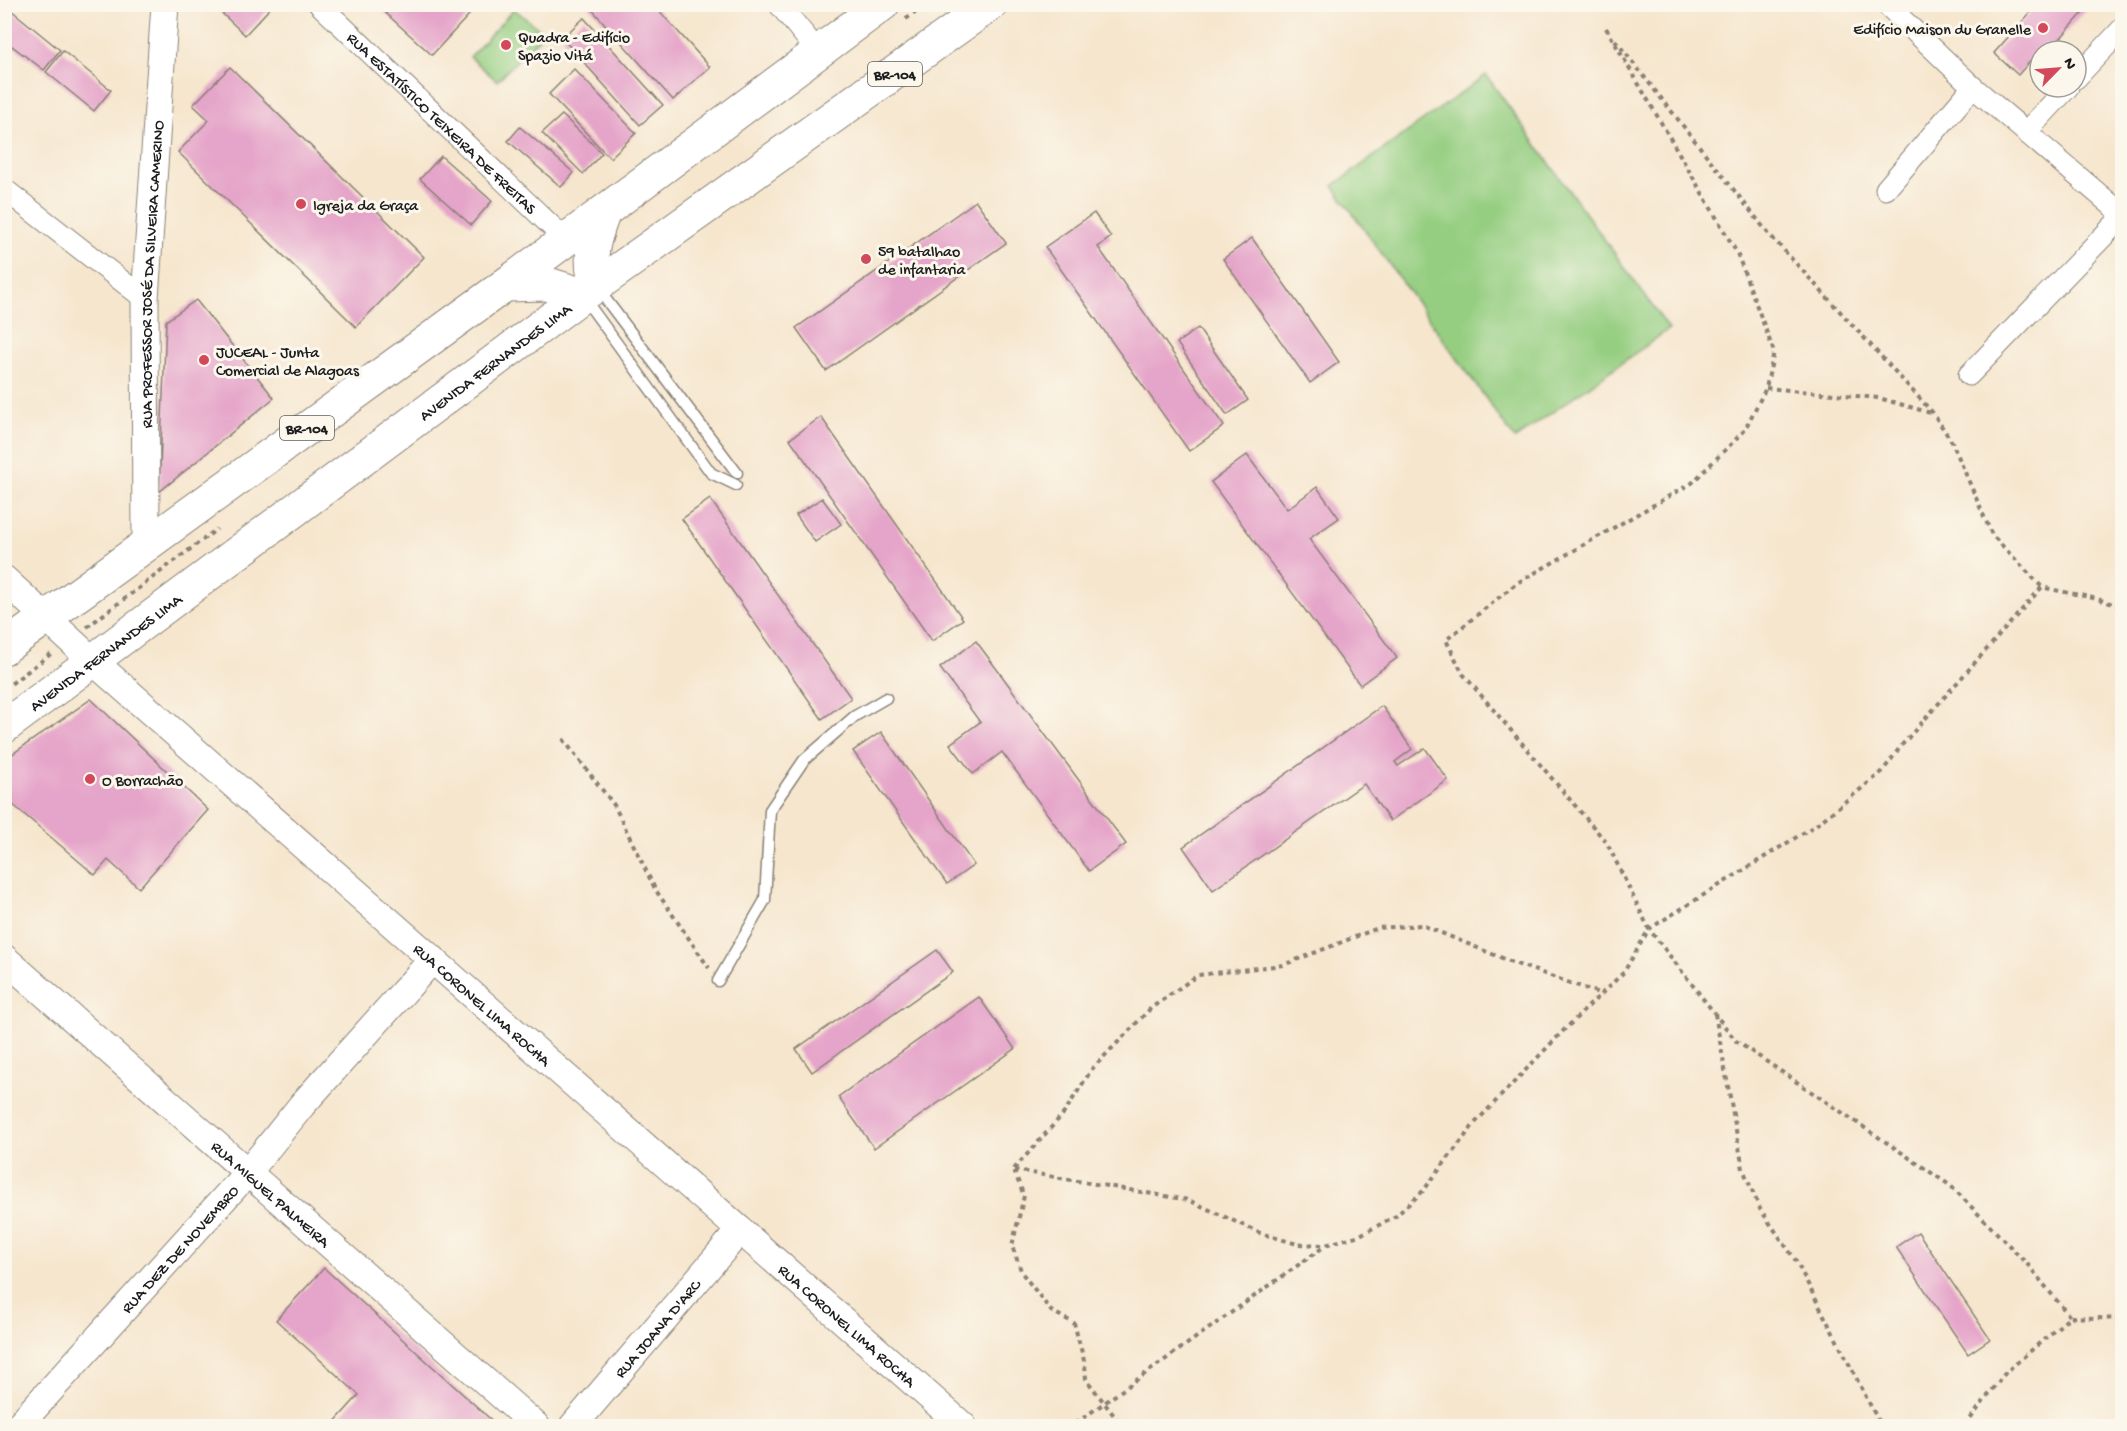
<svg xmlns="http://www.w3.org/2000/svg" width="2127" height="1431" viewBox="0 0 2127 1431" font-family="'Gochi Hand',sans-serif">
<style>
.green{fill:#95ce81;stroke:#58754e;stroke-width:1.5}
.building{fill:#e5a4c9}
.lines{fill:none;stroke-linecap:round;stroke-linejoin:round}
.service-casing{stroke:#898175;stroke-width:13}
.minor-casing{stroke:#898175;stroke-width:23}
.tertiary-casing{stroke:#898175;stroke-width:29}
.trunk-casing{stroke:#898175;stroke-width:35}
.path{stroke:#898175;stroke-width:4;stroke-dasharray:4.5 4.5;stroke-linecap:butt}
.service{stroke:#fff;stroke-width:10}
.minor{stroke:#fff;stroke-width:21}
.tertiary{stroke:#fff;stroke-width:27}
.trunk{stroke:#fff;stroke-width:33}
.poi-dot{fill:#d1495b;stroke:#fbf7ec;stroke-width:2}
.labels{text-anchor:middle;stroke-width:6;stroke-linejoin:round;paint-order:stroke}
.shield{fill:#fbf7ec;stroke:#5f5e5a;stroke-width:1.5}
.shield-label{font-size:15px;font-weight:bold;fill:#1c1c1c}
.poi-label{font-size:16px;fill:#1c1c1c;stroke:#fbf7ec;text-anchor:start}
.street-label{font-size:16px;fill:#1c1c1c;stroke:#fbf7ec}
</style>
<rect width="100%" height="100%" fill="#fbf7ec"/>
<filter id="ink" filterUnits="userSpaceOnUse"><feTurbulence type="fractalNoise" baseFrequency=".0167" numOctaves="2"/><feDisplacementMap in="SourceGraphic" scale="12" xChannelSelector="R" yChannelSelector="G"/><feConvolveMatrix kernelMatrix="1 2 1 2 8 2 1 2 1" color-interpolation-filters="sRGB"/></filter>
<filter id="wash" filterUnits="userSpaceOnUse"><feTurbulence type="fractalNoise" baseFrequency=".008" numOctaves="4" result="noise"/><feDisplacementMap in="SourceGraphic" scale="24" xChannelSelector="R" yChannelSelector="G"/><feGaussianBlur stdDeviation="1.35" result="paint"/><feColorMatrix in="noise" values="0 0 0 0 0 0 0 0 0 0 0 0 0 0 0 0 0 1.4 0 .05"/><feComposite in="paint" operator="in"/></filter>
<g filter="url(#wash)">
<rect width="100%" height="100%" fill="#f6e6ce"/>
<g class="green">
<polygon points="514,9 544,33 497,81 470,57"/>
<polygon points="1486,75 1669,329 1515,439 1333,186"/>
</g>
<g id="blocks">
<g class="building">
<polygon points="212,4 271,4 272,6 245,35"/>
<polygon points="383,4 479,4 432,55 380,8"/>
<polygon points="587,4 653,4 710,67 673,100"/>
<polygon points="2038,4 2091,4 2049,51 2040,51 2038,63 2033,58 2018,75 1994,53"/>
<polygon points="11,10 60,50 44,70 4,40 4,18"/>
<polygon points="584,18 663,105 640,125 562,38"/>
<polygon points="63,51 111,90 94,111 46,72"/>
<polygon points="230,67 424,257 356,327 178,152 209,120 193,105"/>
<polygon points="574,69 636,133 610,158 549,94"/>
<polygon points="562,115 602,153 583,174 542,133"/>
<polygon points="520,127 574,173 561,187 508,141"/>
<polygon points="441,156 492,201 471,225 420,179"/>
<polygon points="976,201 1006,243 826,371 796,328"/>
<polygon points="1094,213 1111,237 1098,247 1224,426 1189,451 1045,247"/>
<polygon points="1252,238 1339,362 1310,383 1223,259"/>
<polygon points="196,300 274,398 159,492 166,321"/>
<polygon points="1198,328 1248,400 1227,415 1177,343"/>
<polygon points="821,417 963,619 932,641 790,439"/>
<polygon points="1247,455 1287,509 1317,487 1339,518 1309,539 1397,658 1360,685 1211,482"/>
<polygon points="822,498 841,524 815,542 796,515"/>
<polygon points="710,499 851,698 822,719 682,519"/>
<polygon points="976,641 1126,844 1089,871 1002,752 973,774 950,744 980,722 940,668"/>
<polygon points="91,699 208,810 139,888 108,860 95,875 4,797 4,760"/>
<polygon points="1382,706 1412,749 1395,762 1398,766 1425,748 1448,780 1390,821 1364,784 1213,890 1183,847"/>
<polygon points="881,732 974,865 947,884 853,751"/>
<polygon points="937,950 953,972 812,1072 796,1049"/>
<polygon points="979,997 1015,1049 874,1148 838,1097"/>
<polygon points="1918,1232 1990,1339 1968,1354 1896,1247"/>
<polygon points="324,1268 498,1426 331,1426 359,1395 276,1320"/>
</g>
</g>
</g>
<g filter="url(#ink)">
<use href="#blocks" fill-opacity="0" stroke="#898175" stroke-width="1.5"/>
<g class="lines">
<defs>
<g id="service">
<polyline points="598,289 737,473"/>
<polyline points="584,298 711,473 736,485"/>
<polyline points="718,981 765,900 770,810 804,760 855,716 886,698"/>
</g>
<g id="minor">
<path id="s1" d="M319,4L566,240"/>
<polyline points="779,4 819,53"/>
<polyline points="1886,4 1973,87 2122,214"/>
<polyline points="2076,78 2122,29"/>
<polyline points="2027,131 2068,87"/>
<polyline points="4,189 145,299"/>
<polyline points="1886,189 1973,87"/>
<polyline points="1969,375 2122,217"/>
</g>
<g id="tertiary">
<path id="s2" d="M146,544L145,299L165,4"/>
<path id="s3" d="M4,579L93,661L963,1426"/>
<path id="s4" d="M4,958L536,1426"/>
<path id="s5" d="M18,1426L249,1171L302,1105L433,959"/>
<path id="s6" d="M573,1426L740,1230"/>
</g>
<g id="trunk">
<polyline points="505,285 548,284 583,295"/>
<path d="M596,286C588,257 593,241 604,212"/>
<polyline points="4,648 505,285 883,4"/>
<path id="s7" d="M4,727L583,295L991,4"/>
</g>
</defs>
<use href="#service" class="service-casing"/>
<use href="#minor" class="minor-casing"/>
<use href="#tertiary" class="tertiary-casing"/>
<use href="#trunk" class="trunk-casing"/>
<g class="path">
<polyline points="906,19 926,4"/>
<polyline points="1606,28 1737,253 1774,352 1766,388 1744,431 1692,483 1517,583 1446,640 1463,674 1607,843 1649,929 1736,1041 1951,1186 2029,1266 2070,1317"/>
<polyline points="1615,40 1768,233 1933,413 1952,442 1992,535 2042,587"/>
<polyline points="1766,388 1879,398 1931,413"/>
<polyline points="87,627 217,529"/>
<polyline points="4,689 52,653"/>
<polyline points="563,739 614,805 655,889 709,968"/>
<polyline points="1715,1014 1743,1169 1760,1209 1796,1261 1881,1426"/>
<polyline points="1014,1169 1064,1113 1092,1069 1151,1008 1198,975 1283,965 1378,928 1422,925 1519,965 1601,994"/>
<path d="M1014,1170L1188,1200L1260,1233L1297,1244L1325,1245L1360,1235L1396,1216L1423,1191L1475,1123L1564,1030L1624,972L1649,929L1816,825L1882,772L1901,746L2042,587C2069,594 2097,596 2122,608"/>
<polyline points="1014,1171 1024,1196 1012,1246 1022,1273 1051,1311 1074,1323 1085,1364 1086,1379 1122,1426"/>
<polyline points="1076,1423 1325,1246"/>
<polyline points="1965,1426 2006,1372 2070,1317 2122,1319"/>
</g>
<use href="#service" class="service"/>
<use href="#minor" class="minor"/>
<use href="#tertiary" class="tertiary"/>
<use href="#trunk" class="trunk"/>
</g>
</g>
<g class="poi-dot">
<circle cx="2043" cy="28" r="6"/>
<circle cx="506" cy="45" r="6"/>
<circle cx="301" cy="204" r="6"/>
<circle cx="866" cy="259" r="6"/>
<circle cx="204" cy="360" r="6"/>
<circle cx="90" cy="779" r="6"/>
</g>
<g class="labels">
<g class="shield">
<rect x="868" y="62" width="54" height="24" rx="4.5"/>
<rect x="280" y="416" width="54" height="24" rx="4.5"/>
</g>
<g class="shield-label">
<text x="895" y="79">BR-104</text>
<text x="307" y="433">BR-104</text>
</g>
<g class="poi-label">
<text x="2031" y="34" text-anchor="end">Edifício Maison du Granelle</text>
<text x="518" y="42">Quadra - Edifício<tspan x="518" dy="18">Spazio Vitá</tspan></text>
<text x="313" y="210">Igreja da Graça</text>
<text x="878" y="256">59 batalhao<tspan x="878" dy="18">de infantaria</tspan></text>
<text x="216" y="357">JUCEAL - Junta<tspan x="216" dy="18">Comercial de Alagoas</tspan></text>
<text x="102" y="785">O Borrachão</text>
</g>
<g class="street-label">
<text dy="6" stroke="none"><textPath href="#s1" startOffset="171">RUA ESTATÍSTICO TEIXEIRA DE FREITAS</textPath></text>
<text dy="6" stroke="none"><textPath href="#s2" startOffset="270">RUA PROFESSOR JOSÉ DA SILVEIRA CAMERINO</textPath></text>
<text dy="6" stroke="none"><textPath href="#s7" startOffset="612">AVENIDA FERNANDES LIMA</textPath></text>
<text dy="6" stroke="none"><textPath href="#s7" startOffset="126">AVENIDA FERNANDES LIMA</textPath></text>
<text dy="6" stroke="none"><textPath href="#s3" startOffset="640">RUA CORONEL LIMA ROCHA</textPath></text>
<text dy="6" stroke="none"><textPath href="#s4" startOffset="356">RUA MIGUEL PALMEIRA</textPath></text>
<text dy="6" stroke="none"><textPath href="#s5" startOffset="240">RUA DEZ DE NOVEMBRO</textPath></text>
<text dy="6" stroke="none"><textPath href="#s3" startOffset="1126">RUA CORONEL LIMA ROCHA</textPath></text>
<text dy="6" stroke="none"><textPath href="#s6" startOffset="129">RUA JOANA D'ARC</textPath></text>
</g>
</g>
<rect width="2127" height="1431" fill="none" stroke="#fbf7ec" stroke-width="24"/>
<g transform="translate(2058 69) rotate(65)"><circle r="28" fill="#fbf7ec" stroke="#a29f99" stroke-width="1.5"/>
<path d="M0-4.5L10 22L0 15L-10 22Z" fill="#d1495b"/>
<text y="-9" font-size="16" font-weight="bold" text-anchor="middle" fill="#1c1c1c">N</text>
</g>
</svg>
